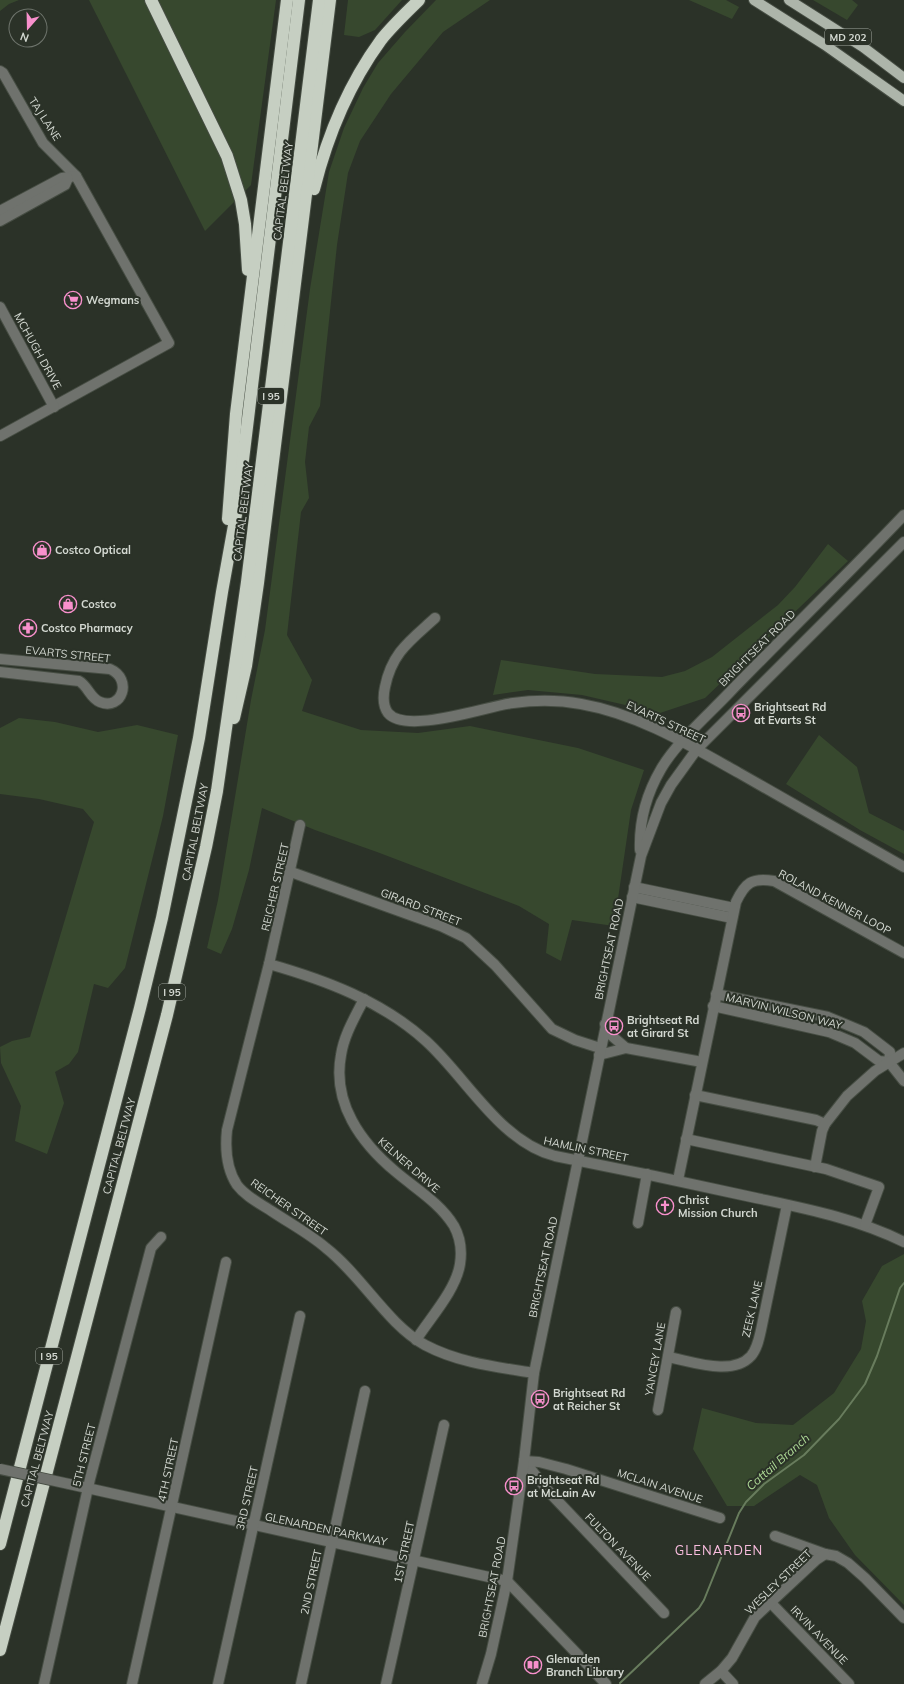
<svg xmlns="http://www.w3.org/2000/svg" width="904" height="1684" viewBox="0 0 904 1684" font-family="Mulish,sans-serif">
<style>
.green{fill:#37482e}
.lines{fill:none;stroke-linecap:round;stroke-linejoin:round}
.stream{stroke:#687c5d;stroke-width:2}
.minor-casing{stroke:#464d43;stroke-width:12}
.major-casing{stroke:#464d43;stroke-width:12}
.highway-casing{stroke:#464d43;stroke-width:14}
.minor{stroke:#6f726d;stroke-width:10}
.major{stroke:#adb5aa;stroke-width:10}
.highway{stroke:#c6cfc2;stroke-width:12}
.minor-bridge-casing{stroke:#464d43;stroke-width:12;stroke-linecap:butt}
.minor-bridge{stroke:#6f726d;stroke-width:10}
.labels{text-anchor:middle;stroke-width:4;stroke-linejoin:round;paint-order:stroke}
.shield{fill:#2b3228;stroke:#a1a69e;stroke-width:1}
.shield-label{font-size:10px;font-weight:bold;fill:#d3d8d1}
.street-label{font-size:11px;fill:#d3d8d1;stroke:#2b3228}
.poi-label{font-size:11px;font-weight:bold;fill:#d3d8d1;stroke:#2b3228;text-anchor:start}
.water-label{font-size:12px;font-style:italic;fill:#add995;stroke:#2b3228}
.quarter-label{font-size:13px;letter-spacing:1px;fill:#f9bdde;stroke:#2b3228}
</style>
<rect width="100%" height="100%" fill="#2b3228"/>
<g class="green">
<polygon points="0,0 19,0 9,4 0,11"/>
<polygon points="89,0 276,0 251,185 205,231"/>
<polygon points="348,0 402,0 375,30 359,37 344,35"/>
<polygon points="436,0 490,0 443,32 391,94 360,141 348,173 337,245 320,406 309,427 305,462 309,498 301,512 287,635 312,680 302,711 361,730 418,733 470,726 578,748 644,770 631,810 614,926 572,920 561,961 546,953 549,924 519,906 377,852 315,830 262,808 249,870 232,929 221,954 207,948 218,900 251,700 265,630 310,289 329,172 344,128 363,88 378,63 405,32"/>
<polygon points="689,0 726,0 739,7 732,19"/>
<polygon points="813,0 852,0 858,5 847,20"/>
<polygon points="828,544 848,561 705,698 660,713 582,695 528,690 493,695 501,660 595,674 662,677 685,671 712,657 778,605 795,587"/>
<polygon points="19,718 55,722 98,732 137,725 178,735 163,816 125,968 108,988 94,984 78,1052 69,1064 55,1072 64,1103 47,1154 15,1141 21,1106 1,1063 0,1047 12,1041 30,1037 94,822 83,809 39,799 0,794 0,728"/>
<polygon points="819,735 857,767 869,813 904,831 904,854 860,830 786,784"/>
<polygon points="904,1254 904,1605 855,1555 829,1518 817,1485 800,1475 754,1506 727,1506 693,1449 702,1408 756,1423 793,1425 834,1393 861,1349 866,1321 862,1301 882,1266"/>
</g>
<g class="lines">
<polyline class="stream" points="620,1683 699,1608 704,1600 739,1513 746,1502 764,1484 804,1455 839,1419 865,1384 877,1356 900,1288 904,1283"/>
<defs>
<g id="minor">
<polyline points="0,71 3,73 43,143 76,176 169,343 0,436"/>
<polyline points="0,211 62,178 76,176"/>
<polyline points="0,221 65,185 68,178"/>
<polyline points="0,307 54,407"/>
<path d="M435,618C411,640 392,652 385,687C383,696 383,706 388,713C406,735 487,706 513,703C535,700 559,700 581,704C638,714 689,745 739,773C794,804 849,836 904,867"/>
<path d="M0,659L110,669C133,679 122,711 100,702C90,698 88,686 79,681L0,672"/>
<path d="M300,825L269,964L227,1130C225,1149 226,1168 237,1185C246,1197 261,1204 273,1212C291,1224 310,1234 326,1248C362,1276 387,1324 425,1345C459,1363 497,1367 534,1373"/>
<path d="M640,850C639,822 647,793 661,769C676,743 707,716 728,694C786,634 846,576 904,515"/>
<polyline points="291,872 441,926 466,938 495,965 552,1029 575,1040 600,1048"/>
<polyline points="634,887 734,908"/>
<polyline points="632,897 732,918"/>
<path d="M269,964C325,980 382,1001 426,1041C466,1077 500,1142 555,1156C622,1169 689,1183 756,1198C807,1209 858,1219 904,1242"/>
<polyline points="716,994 828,1017 864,1032 890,1052 889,1062 904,1081"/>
<path d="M364,999C355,1017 344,1035 341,1055C332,1103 361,1143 396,1172C416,1189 440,1203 454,1226C460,1237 462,1251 460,1264C456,1290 430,1318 416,1340"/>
<polyline points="713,1006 829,1032 855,1043 879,1061 889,1062"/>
<polyline points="605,1024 612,1036 626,1048 702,1062"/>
<polyline points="599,1055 626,1048"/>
<polyline points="695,1095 816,1120 825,1124"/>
<polyline points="686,1139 826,1169 879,1187 865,1225"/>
<polyline points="815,1167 822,1131 825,1124 847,1096 875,1071 904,1053"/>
<path d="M678,1180L736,902C745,883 752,877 774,881L904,953"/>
<polyline points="638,1223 647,1174"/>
<path d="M668,1357C691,1361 732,1377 751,1356C757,1349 759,1339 761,1330L787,1205"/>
<polyline points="658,1410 676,1312"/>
<polyline points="524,1461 550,1493 664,1613"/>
<polyline points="524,1461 539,1462 566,1469 720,1518"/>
<polyline points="69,1484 507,1581 606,1684"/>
<polyline points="775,1536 825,1554 836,1556 848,1563 865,1578 904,1618"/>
<polyline points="771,1603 849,1684"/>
<polyline points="721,1671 733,1684"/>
<polyline points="44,1684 90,1479 151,1248 161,1237"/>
<polyline points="132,1684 226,1262"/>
<polyline points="218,1684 300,1316"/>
<polyline points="301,1684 365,1391"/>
<polyline points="386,1684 444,1425"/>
<polyline points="482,1684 491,1654 507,1581 524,1461 534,1373 641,856 661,803 671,785 697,749 904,542"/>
<polyline points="705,1684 721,1671 732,1658 755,1617 816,1560 825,1554"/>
</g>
<g id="major">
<polyline points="754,0 825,45 904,101"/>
<polyline points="789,0 863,47 904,78"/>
</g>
<g id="highway">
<polyline points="151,0 227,156 241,200 245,224 248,270"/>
<path d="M314,189C327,137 349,84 381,40C392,26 406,13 419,0"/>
<polyline points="228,519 236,414 287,0"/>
<polyline points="234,718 246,666 258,583 330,0"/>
<polyline points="0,1544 140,1008 162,918 199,738 222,592 237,509 299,0"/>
<polyline points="0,1650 167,1015 206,847 217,791 247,582 319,0"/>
</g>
</defs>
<use href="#minor" class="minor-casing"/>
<use href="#major" class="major-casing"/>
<use href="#highway" class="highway-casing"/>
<use href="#minor" class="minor"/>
<use href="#major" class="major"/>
<use href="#highway" class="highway"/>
<defs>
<polyline id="minor-bridge" points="0,1469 69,1484"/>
</defs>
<use href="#minor-bridge" class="minor-bridge-casing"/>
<use href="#minor-bridge" class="minor-bridge"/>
</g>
<defs>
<symbol id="supermarket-ring" viewBox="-11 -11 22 22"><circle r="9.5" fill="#2b3228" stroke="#f890cc" stroke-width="1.5"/><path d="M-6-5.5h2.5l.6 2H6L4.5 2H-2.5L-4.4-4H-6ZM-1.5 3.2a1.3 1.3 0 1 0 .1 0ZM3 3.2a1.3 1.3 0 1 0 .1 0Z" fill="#f890cc"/></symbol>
<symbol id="shop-ring" viewBox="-11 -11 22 22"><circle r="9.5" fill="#2b3228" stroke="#f890cc" stroke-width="1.5"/><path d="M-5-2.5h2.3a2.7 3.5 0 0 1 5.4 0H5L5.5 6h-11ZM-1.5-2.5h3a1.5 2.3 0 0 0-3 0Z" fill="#f890cc"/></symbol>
<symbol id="pharmacy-ring" viewBox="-11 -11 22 22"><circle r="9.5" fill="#2b3228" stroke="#f890cc" stroke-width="1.5"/><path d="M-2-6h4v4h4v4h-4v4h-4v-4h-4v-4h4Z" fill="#f890cc"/></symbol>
<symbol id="bus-ring" viewBox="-11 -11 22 22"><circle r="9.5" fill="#2b3228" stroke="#f890cc" stroke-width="1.5"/><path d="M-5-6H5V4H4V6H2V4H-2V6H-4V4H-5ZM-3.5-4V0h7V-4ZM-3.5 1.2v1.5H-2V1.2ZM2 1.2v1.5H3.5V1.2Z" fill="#f890cc"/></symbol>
<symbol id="church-ring" viewBox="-11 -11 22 22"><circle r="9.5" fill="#2b3228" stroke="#f890cc" stroke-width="1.5"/><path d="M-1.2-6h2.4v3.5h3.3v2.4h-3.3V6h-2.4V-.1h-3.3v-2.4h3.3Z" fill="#f890cc"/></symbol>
<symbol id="library-ring" viewBox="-11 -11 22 22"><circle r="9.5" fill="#2b3228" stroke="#f890cc" stroke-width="1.5"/><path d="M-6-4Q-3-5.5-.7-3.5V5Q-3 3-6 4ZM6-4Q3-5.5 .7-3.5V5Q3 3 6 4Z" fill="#f890cc"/></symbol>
</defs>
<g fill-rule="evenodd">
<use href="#supermarket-ring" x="63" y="290" width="20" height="20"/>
<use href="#shop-ring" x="32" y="540" width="20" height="20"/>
<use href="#shop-ring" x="58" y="594" width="20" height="20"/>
<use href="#pharmacy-ring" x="18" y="618" width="20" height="20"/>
<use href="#bus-ring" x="731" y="703" width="20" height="20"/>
<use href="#bus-ring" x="604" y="1016" width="20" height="20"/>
<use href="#church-ring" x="655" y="1196" width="20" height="20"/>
<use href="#bus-ring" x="530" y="1389" width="20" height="20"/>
<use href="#bus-ring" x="504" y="1476" width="20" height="20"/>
<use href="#library-ring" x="523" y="1655" width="20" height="20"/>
</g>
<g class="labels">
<g class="shield">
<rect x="825" y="29" width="46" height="16" rx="3"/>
<rect x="258" y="388" width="26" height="16" rx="3"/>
<rect x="159" y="984" width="26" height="16" rx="3"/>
<rect x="36" y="1348" width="26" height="16" rx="3"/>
</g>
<g class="shield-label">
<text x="848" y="41">MD 202</text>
<text x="271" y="400">I 95</text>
<text x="172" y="996">I 95</text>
<text x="49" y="1360">I 95</text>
</g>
<g class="street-label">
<text transform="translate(45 119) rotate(57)" y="4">TAJ LANE</text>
<text transform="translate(283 191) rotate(-83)" y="4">CAPITAL BELTWAY</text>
<text transform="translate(38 351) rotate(61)" y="4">MCHUGH DRIVE</text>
<text transform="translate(243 512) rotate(-83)" y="4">CAPITAL BELTWAY</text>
<text transform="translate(757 648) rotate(-45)" y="4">BRIGHTSEAT ROAD</text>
<text transform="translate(68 654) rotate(6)" y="4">EVARTS STREET</text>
<text transform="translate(666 722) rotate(25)" y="4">EVARTS STREET</text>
<text transform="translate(195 832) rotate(-79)" y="4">CAPITAL BELTWAY</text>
<text transform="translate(275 887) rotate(-77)" y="4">REICHER STREET</text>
<text transform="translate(835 902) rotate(28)" y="4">ROLAND KENNER LOOP</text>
<text transform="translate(421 907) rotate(21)" y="4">GIRARD STREET</text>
<text transform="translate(609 949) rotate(-78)" y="4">BRIGHTSEAT ROAD</text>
<text transform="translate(784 1011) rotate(14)" y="4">MARVIN WILSON WAY</text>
<text transform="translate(119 1146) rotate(-75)" y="4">CAPITAL BELTWAY</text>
<text transform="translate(586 1149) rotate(12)" y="4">HAMLIN STREET</text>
<text transform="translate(409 1165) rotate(41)" y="4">KELNER DRIVE</text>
<text transform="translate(289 1207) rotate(35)" y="4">REICHER STREET</text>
<text transform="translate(543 1267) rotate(-78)" y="4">BRIGHTSEAT ROAD</text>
<text transform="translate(752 1309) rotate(-77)" y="4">ZEEK LANE</text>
<text transform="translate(655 1359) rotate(-80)" y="4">YANCEY LANE</text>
<text transform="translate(84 1455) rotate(-76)" y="4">5TH STREET</text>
<text transform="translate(37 1459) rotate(-75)" y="4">CAPITAL BELTWAY</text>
<text transform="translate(168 1470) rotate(-78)" y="4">4TH STREET</text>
<text transform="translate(660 1486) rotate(18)" y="4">MCLAIN AVENUE</text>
<text transform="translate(247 1498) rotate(-77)" y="4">3RD STREET</text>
<text transform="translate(326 1529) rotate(12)" y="4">GLENARDEN PARKWAY</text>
<text transform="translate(618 1547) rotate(46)" y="4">FULTON AVENUE</text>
<text transform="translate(404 1552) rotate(-78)" y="4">1ST STREET</text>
<text transform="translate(311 1582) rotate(-78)" y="4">2ND STREET</text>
<text transform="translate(778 1582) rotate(-44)" y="4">WESLEY STREET</text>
<text transform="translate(492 1587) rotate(-79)" y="4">BRIGHTSEAT ROAD</text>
<text transform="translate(819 1635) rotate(46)" y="4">IRVIN AVENUE</text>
</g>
<g class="poi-label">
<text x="86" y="304">Wegmans</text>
<text x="55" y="554">Costco Optical</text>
<text x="81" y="608">Costco</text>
<text x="41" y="632">Costco Pharmacy</text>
<text x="754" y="711">Brightseat Rd<tspan x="754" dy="13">at Evarts St</tspan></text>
<text x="627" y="1024">Brightseat Rd<tspan x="627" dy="13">at Girard St</tspan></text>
<text x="678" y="1204">Christ<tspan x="678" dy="13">Mission Church</tspan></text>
<text x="553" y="1397">Brightseat Rd<tspan x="553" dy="13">at Reicher St</tspan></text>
<text x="527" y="1484">Brightseat Rd<tspan x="527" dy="13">at McLain Av</tspan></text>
<text x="546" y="1663">Glenarden<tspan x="546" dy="13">Branch Library</tspan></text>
</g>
<g class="water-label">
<text transform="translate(778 1462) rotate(-41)" y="4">Cattail Branch</text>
</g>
<g class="quarter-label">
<text x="719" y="1555">GLENARDEN</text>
</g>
</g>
<g transform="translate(28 28) rotate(200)"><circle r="19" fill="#2b3228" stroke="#6e746c"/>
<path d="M0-3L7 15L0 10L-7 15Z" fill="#f890cc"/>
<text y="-6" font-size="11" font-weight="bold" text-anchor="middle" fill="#d3d8d1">N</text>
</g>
</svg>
